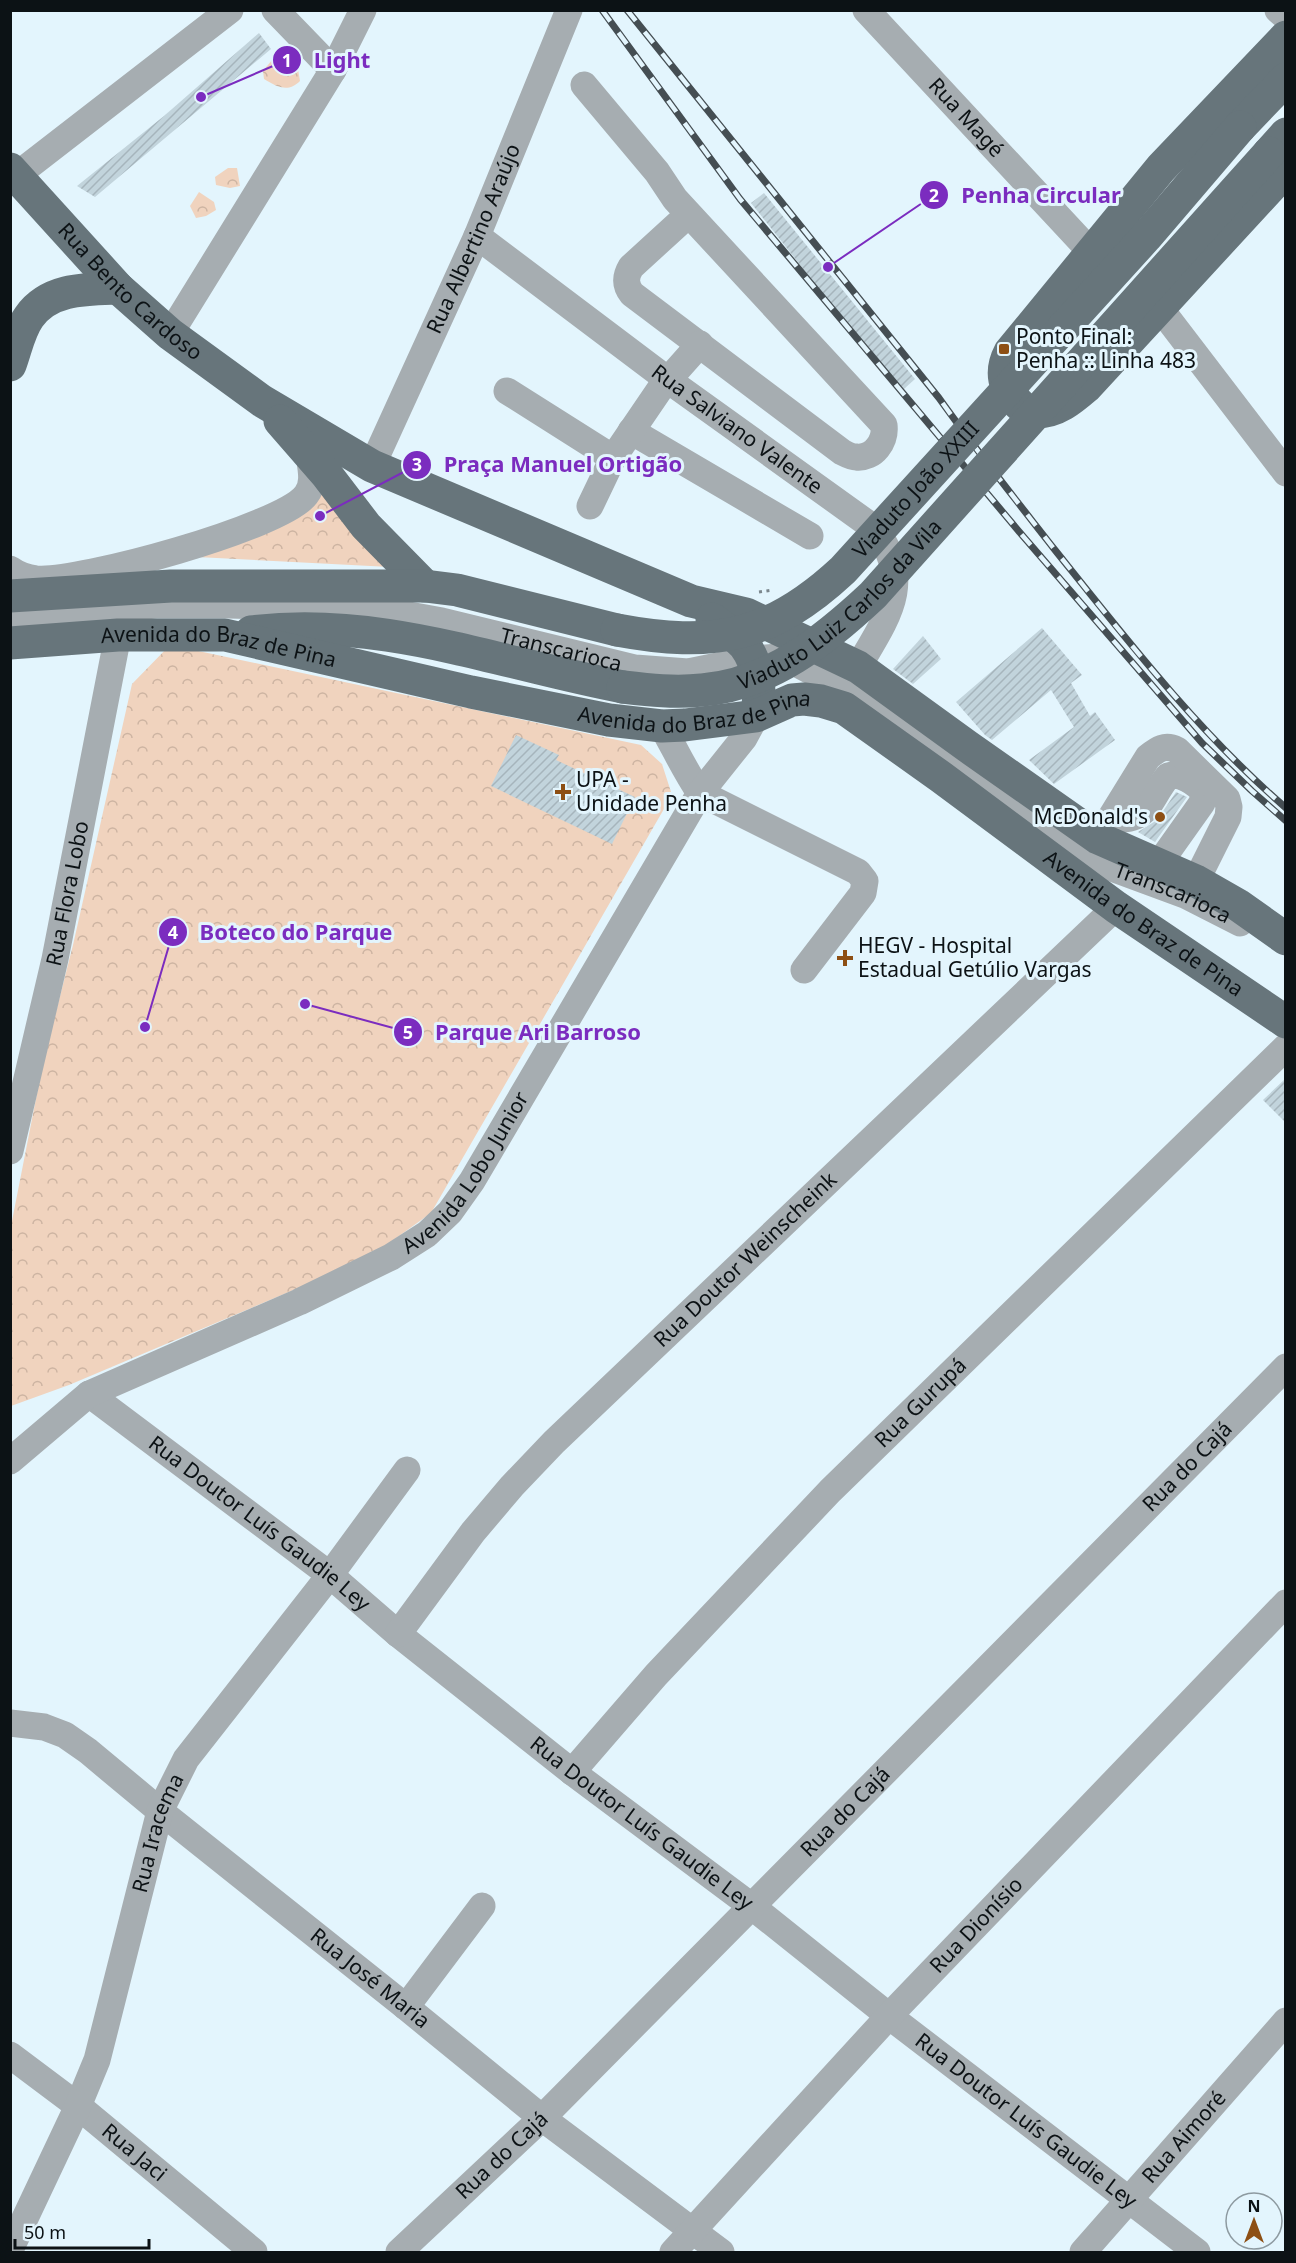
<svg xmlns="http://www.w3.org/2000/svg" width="1296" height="2263" viewBox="0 0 1296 2263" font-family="'Noto Sans',sans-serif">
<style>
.park{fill:url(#park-crowns)}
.building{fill:url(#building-hatch)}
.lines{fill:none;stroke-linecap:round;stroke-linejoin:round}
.path{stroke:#7b878d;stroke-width:3;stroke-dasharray:3 4.5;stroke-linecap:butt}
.minor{stroke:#a6adb1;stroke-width:27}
.major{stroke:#67757b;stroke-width:33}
.rail-casing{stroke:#454e53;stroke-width:7}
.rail{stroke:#e3f5fd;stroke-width:4.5;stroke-dasharray:14;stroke-linecap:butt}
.major-bridge{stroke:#67757b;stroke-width:33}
.poi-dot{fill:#8d4f14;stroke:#e3f5fd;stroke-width:2}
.labels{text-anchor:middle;stroke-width:6;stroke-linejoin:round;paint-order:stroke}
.street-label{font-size:21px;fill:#0c1215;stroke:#e3f5fd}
.poi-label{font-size:21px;fill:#0c1215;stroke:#e3f5fd;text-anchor:start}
.leader{fill:none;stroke:#7b2cbf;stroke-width:2}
.callout-dot{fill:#7b2cbf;stroke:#e3f5fd;stroke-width:2}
.mark-label{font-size:18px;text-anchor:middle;font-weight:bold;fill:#fff}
.callout-label{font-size:22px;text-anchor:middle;font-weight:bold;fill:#7b2cbf;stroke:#e3f5fd;stroke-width:6;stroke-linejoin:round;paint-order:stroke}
</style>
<defs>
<pattern id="park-crowns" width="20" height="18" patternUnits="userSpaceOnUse" patternTransform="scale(1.5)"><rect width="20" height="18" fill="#f0d3be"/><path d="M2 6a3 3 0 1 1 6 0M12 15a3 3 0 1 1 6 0" fill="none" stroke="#cdb4a2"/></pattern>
<pattern id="building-hatch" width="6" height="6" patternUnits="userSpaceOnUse" patternTransform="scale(1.5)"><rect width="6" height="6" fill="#c2d4dc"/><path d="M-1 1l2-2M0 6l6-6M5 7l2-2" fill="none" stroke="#a6b5bc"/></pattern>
</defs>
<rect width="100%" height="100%" fill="#e3f5fd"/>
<g class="park">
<path d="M283,54L297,63L300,81C288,93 277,87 264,79L263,71L272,60Z"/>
<polygon points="228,168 237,168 240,186 230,188 216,185 215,177"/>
<polygon points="199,192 214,202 216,210 206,216 196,218 190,206"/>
<polygon points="324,479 390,567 177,556"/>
<polygon points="170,645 641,745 662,764 672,795 431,1213 367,1259 69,1385 11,1406 11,1226 43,1063 73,945 132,684"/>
</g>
<g class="building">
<polygon points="259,33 271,49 95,197 77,186 164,116"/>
<polygon points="764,193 915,379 904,389 859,339 751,203"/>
<polygon points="1042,628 1082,675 1071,683 1090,716 1095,712 1115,740 1054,784 1029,760 1074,727 1051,690 992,740 985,735 956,702"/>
<polygon points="923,636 941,659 913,684 893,669"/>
<polygon points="516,735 559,755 556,760 635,797 612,844 491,786"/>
<polygon points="1176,792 1187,797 1155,842 1138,832 1157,820"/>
<polygon points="1286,1078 1286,1123 1263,1100"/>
</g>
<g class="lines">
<polyline class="path" points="759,592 773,590"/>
<g class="minor">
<polyline points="275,10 333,70"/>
<path id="s1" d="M866,10L1091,252"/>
<polyline points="1278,10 1286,17"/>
<path d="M584,85L657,172L675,199L884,425C886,441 874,459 856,457C851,457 846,454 842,452L632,294C625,285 625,277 631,267L689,214"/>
<polyline points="17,175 230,10"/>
<path id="s2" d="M477,236L668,380L874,528C915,581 888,616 858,667"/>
<polyline points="1159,307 1286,473"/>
<polyline points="170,334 333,70 363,10"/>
<polyline points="507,391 613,458"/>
<polyline points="631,431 810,536"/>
<path id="s3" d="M372,466L477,236L569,10"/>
<polyline points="590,506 613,458 660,389 700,344"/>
<path d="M10,569C17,574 28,578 36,579C78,583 282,527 306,495C315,484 311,469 309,455"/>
<path id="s4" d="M10,618L156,605H229L324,608L409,615L442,621L635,668L688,672L752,659L779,657L788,659L866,700L1059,839L1101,864L1185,895L1240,923"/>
<path d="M662,726C675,749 685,771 700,793"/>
<polyline points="700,793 858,872 865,881 863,893 804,970"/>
<path d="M1110,820C1151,820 1146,804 1168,776C1180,772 1197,783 1204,793L1202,803L1158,865"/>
<path d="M1098,838L1148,757C1158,749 1165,744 1177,750L1227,799L1229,807L1228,817L1196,881"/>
<path id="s5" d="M10,1151L55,959L118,635"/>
<path id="s6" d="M89,1394L330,1575L398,1634L572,1772L750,1905L889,2016L1197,2252"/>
<path id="s7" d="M10,1461L89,1394L299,1302L391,1257L427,1234L450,1212L472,1181L700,793L744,738L756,716"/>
<path id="s8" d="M398,1634L473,1532L512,1486L554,1442L1116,907"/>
<path id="s9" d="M10,1723L44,1727L65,1735L88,1751L160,1811L406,2007L542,2118L721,2252"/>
<path id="s10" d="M572,1772L656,1675L830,1491L1286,1047"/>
<polyline points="406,2007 482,1906"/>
<path id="s11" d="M10,2055L78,2106L254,2252"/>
<path id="s12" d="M10,2250L78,2106L97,2060L160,1811L186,1759L330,1575L407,1470"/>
<path id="s13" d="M399,2252L542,2118L1286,1367"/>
<path id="s14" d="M673,2252L889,2016L1286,1603"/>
<path id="s15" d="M1083,2252L1286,2021"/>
</g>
<g class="major">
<path d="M1286,37L1161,168L1010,352C1000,371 1003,386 1017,402C1022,408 1030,412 1037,412C1057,412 1072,399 1086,387L1286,170"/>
<polyline points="1240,127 1286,79"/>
<polyline points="1269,153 1286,134"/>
<path id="s16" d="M10,169L118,288L170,334L262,401L372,466L691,601L746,614L858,667L967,746L1098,838L1196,881L1238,905L1286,939"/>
<path d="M10,365C16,349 19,331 29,317C49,288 87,289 118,288"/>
<polyline points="280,421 327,475 366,526 425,586"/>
<polyline points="10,596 171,586 425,586 457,590 617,630"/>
<path d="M712,619C722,627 737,636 745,646C757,662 761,686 758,705"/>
<path d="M251,632C381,616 497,663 623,687"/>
<path id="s17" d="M10,643L118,635H225L471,692L609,720L662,726L685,725L756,716L792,700L804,699L821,701L844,708L941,777L1116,907L1286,1022"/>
</g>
<defs>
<g id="rail">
<polyline points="602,10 740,199 1022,535 1202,743 1252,791 1286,821"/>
<path d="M627,10L939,398C976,450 1016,500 1055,550C1127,640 1198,732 1286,808"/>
</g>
</defs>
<use href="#rail" class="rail-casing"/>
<use href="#rail" class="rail"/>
<g class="major-bridge">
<path id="s18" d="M617,630C713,648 770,638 843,570L1146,237L1240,127"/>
<path id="s19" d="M623,687C649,690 675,693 702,690C769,685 825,640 873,595L1269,153"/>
</g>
</g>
<g class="poi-dot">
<rect x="998" y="343" width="12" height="12" rx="3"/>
<path d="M560 783h6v6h6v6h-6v6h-6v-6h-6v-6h6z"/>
<circle cx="1160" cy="817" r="6"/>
<path d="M842 949h6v6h6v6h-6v6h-6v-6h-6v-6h6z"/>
</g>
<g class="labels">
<g class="street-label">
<text dy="7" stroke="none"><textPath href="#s1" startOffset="147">Rua Magé</textPath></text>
<text dy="7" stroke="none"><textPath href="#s3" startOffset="249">Rua Albertino Araújo</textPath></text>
<text dy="7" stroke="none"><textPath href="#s16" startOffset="172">Rua Bento Cardoso</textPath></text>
<text dy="7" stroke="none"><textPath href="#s2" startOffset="324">Rua Salviano Valente</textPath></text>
<text dy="7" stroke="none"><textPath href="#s18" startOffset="354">Viaduto João XXIII</textPath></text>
<text dy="7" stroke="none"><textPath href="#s19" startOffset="246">Viaduto Luiz Carlos da Vila</textPath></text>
<text dy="7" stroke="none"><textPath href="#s4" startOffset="556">Transcarioca</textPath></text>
<text dy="7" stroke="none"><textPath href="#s17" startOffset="210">Avenida do Braz de Pina</textPath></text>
<text dy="7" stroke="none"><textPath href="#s17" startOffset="696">Avenida do Braz de Pina</textPath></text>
<text dy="7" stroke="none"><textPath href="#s5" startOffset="264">Rua Flora Lobo</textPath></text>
<text dy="7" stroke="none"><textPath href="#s4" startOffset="1239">Transcarioca</textPath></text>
<text dy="7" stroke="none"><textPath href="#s17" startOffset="1218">Avenida do Braz de Pina</textPath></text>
<text dy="7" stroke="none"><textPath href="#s7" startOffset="550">Avenida Lobo Junior</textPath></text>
<text dy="7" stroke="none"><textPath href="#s8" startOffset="512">Rua Doutor Weinscheink</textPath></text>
<text dy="7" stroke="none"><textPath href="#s10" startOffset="508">Rua Gurupá</textPath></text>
<text dy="7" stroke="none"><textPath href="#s13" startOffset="1113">Rua do Cajá</textPath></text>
<text dy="7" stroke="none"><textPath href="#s6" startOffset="214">Rua Doutor Luís Gaudie Ley</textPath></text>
<text dy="7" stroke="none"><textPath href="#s13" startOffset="627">Rua do Cajá</textPath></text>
<text dy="7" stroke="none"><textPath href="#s6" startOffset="700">Rua Doutor Luís Gaudie Ley</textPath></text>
<text dy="7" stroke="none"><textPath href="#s12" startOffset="444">Rua Iracema</textPath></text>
<text dy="7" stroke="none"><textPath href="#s14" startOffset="446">Rua Dionísio</textPath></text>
<text dy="7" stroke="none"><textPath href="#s9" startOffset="447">Rua José Maria</textPath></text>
<text dy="7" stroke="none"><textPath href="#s6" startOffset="1186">Rua Doutor Luís Gaudie Ley</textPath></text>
<text dy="7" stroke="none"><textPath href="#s15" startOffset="153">Rua Aimoré</textPath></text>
<text dy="7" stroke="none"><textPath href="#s11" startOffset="158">Rua Jaci</textPath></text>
<text dy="7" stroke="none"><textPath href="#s13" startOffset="141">Rua do Cajá</textPath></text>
</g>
<g class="poi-label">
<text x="1016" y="344">Ponto Final:<tspan x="1016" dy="24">Penha :: Linha 483</tspan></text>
<text x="576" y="787">UPA -<tspan x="576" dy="24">Unidade Penha</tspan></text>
<text x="1148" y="824" text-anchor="end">McDonald's</text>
<text x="858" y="953">HEGV - Hospital<tspan x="858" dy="24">Estadual Getúlio Vargas</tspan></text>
</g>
</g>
<path class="leader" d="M201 97L287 60M828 267L934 195M320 516L417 465M145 1027L173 932M305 1004L408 1032"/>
<g class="callout-dot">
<circle cx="201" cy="97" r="6"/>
<circle cx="828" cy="267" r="6"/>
<circle cx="320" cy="516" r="6"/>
<circle cx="145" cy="1027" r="6"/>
<circle cx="305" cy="1004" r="6"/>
<circle cx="287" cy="60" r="15"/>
<circle cx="934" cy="195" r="15"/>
<circle cx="417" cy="465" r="15"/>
<circle cx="173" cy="932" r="15"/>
<circle cx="408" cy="1032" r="15"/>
</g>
<g class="mark-label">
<text x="287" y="67">1</text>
<text x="934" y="202">2</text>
<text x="417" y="471">3</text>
<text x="173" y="939">4</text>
<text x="408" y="1039">5</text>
</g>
<g class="callout-label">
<text x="342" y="68">Light</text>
<text x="1041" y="203">Penha Circular</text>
<text x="563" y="472">Praça Manuel Ortigão</text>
<text x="296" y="940">Boteco do Parque</text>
<text x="538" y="1040">Parque Ari Barroso</text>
</g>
<rect width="1296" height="2263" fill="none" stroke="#0c1215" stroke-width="24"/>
<g transform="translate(1254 2221)"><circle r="28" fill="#e3f5fd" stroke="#8d9aa0" stroke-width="1.5"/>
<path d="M0-4.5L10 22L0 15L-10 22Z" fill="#8d4f14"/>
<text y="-9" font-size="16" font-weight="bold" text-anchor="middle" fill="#0c1215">N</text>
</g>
<path d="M15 2239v9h134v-9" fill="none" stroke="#0c1215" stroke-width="3"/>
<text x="24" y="2239" font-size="18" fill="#0c1215" stroke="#e3f5fd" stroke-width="4.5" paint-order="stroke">50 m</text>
</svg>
